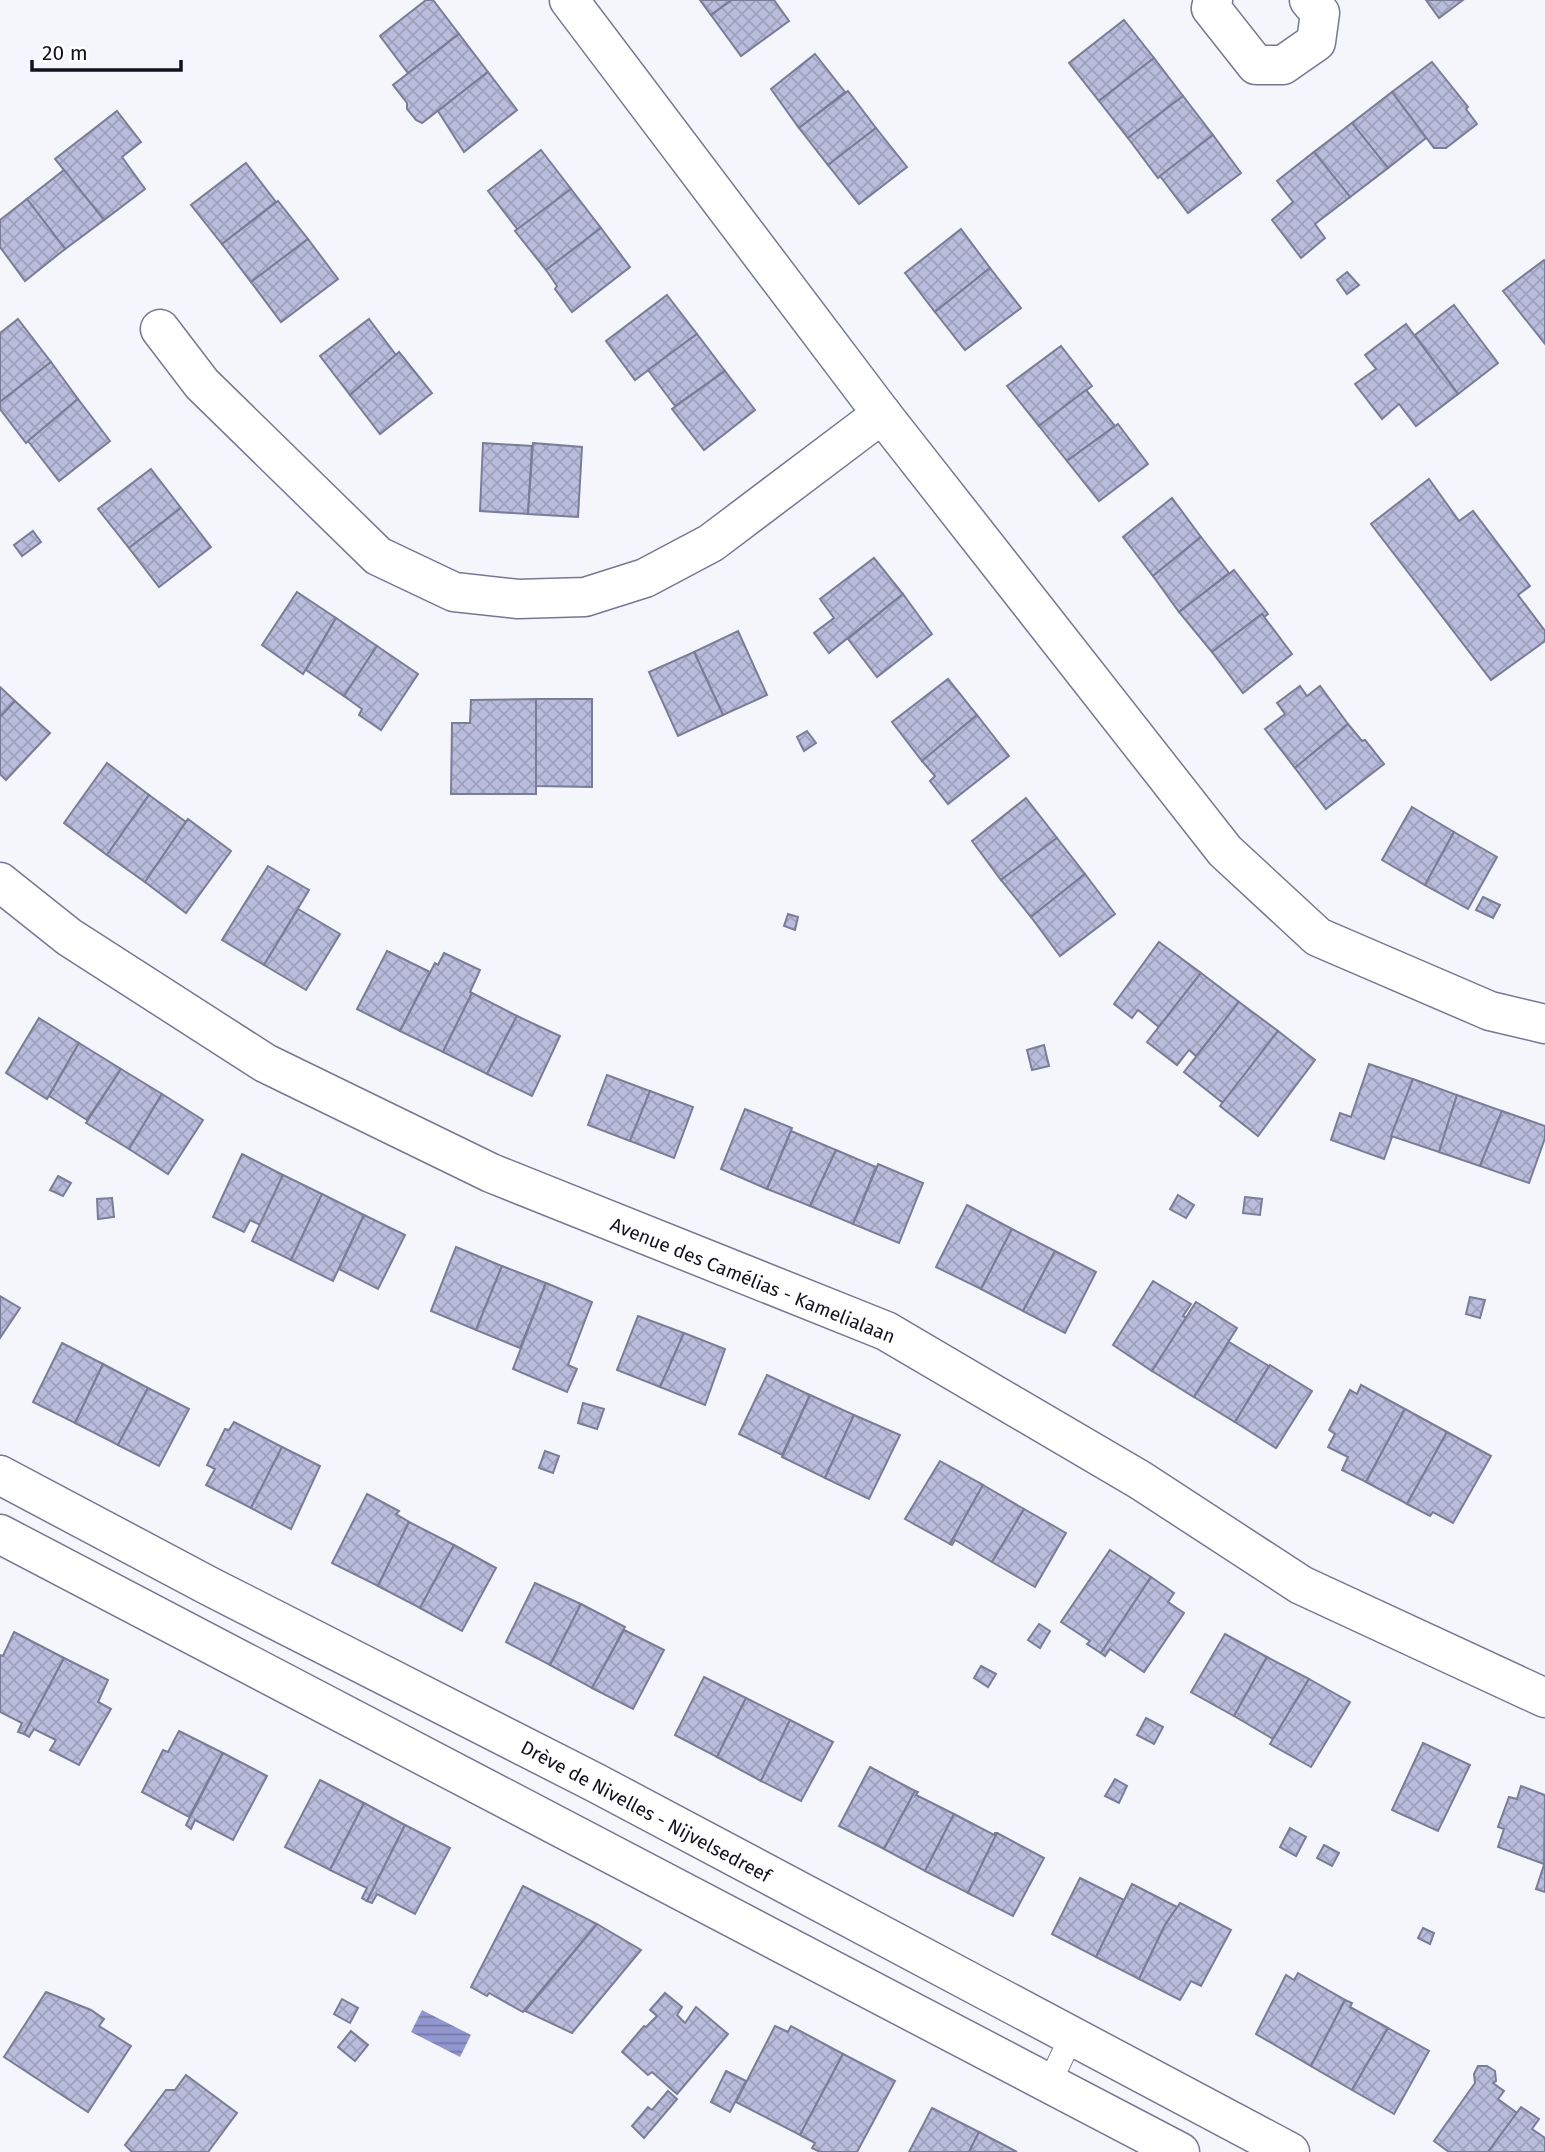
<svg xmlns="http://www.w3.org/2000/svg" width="1545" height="2152" viewBox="0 0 1545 2152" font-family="'Fira Sans',sans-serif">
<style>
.water{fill:url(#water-rules)}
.building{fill:url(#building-cross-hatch);stroke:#7a7d98;stroke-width:2}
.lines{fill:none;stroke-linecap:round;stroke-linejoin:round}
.lane-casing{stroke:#757894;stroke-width:25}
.street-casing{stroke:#757894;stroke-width:41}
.lane{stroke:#fff;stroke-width:23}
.street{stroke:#fff;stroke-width:38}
.labels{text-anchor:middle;stroke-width:5;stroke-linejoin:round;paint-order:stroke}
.street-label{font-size:19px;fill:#11121d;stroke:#fff}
</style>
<defs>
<pattern id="water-rules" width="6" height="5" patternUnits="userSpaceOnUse" patternTransform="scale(1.75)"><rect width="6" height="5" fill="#9196ce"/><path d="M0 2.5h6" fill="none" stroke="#7579a7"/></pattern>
<pattern id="building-cross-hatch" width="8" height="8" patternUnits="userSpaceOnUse" patternTransform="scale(1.75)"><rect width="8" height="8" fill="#b9bddb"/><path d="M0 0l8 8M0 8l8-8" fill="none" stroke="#9ea1bc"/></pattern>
</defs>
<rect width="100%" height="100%" fill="#f5f6fc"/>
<polygon class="water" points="422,2010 471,2035 460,2057 411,2032"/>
<g class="building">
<polygon points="426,0 433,0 459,34 408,73 380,36"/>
<polygon points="700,0 732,0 711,15"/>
<polygon points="732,0 774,0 789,21 741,56 711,15"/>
<polygon points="1426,0 1463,0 1439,18"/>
<polygon points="1124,20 1154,58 1099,101 1069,63"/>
<polygon points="459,34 488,72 422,123 416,120 407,109 407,103 393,85"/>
<polygon points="815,54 845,92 799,128 771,89"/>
<polygon points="1154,58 1183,96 1128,138 1099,101"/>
<polygon points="1432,62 1468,107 1466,109 1477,124 1446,148 1434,148 1392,92"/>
<polygon points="488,72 517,110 464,152 438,111"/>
<polygon points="848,91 876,128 828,165 799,128"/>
<polygon points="1392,92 1426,138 1388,168 1352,123"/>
<polygon points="1183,96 1213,135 1158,178 1128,138"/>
<polygon points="117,111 141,142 122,157 145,189 104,220 55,159"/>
<polygon points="1352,123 1388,168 1350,197 1314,152"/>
<polygon points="876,128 907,167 859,204 828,165"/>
<polygon points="1213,135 1241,173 1188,213 1160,176"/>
<polygon points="541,150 571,189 518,230 488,191"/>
<polygon points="1314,152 1350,197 1315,224 1325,238 1301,258 1272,220 1293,202 1277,181"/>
<polygon points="246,163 276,202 222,244 191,205"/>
<polygon points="64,170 104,220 65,249 27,199"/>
<polygon points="571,189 601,228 546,270 515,231"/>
<polygon points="27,199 65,249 25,281 0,247 0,220"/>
<polygon points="278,201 308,239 251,282 222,244"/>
<polygon points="601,228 630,267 572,312 555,289 557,286 546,270"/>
<polygon points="961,229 990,268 935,312 905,273"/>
<polygon points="308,239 338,279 281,322 251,282"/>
<polygon points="1544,260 1545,261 1545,344 1503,291"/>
<polygon points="990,268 1021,308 965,350 935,312"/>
<polygon points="1347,272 1359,285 1347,294 1337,280"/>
<polygon points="667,295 697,334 635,380 606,341"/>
<polygon points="1454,305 1498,363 1458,394 1415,335"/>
<polygon points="18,319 51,362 0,402 0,333"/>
<polygon points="369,319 396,355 350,395 320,356"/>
<polygon points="1406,324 1458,394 1416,426 1399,404 1382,419 1355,384 1376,369 1365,355"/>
<polygon points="697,334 725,371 675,406 648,370"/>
<polygon points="1061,346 1092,386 1039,426 1007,386"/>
<polygon points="399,352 432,393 380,434 350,395"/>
<polygon points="51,362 78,399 26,443 0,409 0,402"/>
<polygon points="725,371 755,410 704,450 672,409"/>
<polygon points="1086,390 1115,426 1067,461 1039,426"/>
<polygon points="78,399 110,441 59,481 28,441"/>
<polygon points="1118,424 1148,464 1099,501 1067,461"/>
<polygon points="483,443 532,446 528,514 480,511"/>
<polygon points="533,443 582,447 578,517 528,514"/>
<polygon points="151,469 181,508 129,548 98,509"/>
<polygon points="1429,479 1459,521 1473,511 1530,586 1518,595 1545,631 1545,641 1491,680 1371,524"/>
<polygon points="1172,498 1201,537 1153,576 1123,537"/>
<polygon points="181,508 211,547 159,587 129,548"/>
<polygon points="33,531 41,542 22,556 14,545"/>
<polygon points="1201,537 1229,573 1179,612 1153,576"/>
<polygon points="874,558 903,594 829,653 814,633 834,618 820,599"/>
<polygon points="1234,570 1268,614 1264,617 1262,614 1212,652 1179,612"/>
<polygon points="297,592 336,618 303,674 262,645"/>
<polygon points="903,594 932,634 877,677 848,639"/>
<polygon points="1262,614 1292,654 1243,693 1212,652"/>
<polygon points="336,618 377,646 344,696 306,670"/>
<polygon points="738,631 767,695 723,715 694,652"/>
<polygon points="377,646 418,674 381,730 359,715 362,709 344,696"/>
<polygon points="694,652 723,715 678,736 649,672"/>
<polygon points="948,679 977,715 922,761 892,722"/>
<polygon points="1300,686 1307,696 1320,686 1348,724 1295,768 1265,729 1285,714 1277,703"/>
<polygon points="0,687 15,701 0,717"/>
<polygon points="536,699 592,699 592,787 536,786"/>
<polygon points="536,699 536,794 451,794 452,723 470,723 471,700"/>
<polygon points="15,701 50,733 6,780 0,774 0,717"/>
<polygon points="977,715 1009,756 948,804 930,781 935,776 922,761"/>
<polygon points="1348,724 1362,741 1365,740 1384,764 1326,809 1295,768"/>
<polygon points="807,731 816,743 804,751 797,737"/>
<polygon points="107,763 149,795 107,855 64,823"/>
<polygon points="149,795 186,822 145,882 107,855"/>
<polygon points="1026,798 1057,838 1001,880 972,841"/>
<polygon points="1412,807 1454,832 1425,885 1382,860"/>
<polygon points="188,819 231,851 186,913 145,882"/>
<polygon points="1454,832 1497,857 1468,909 1425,885"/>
<polygon points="1057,838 1085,874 1031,917 1001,880"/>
<polygon points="268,866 309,890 264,965 222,940"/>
<polygon points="1085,874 1115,914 1060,956 1031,917"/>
<polygon points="1483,897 1500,905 1493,918 1476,910"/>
<polygon points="298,909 340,934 306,990 264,965"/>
<polygon points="788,914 798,917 795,930 784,926"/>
<polygon points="1159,942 1201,973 1159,1027 1138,1010 1132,1018 1114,1004"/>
<polygon points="387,951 430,972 400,1031 357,1009"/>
<polygon points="444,953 480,970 470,992 472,993 443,1052 400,1031 435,963 438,965"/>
<polygon points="1201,973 1239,1002 1196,1056 1189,1050 1177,1065 1147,1042"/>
<polygon points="472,993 517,1016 487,1074 443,1052"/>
<polygon points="1239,1002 1278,1031 1223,1103 1184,1072"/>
<polygon points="517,1016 560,1036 532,1096 487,1074"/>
<polygon points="39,1018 79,1043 47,1099 6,1073"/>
<polygon points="1278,1031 1315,1060 1258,1136 1220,1106"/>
<polygon points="79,1043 121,1069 87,1120 49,1096"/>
<polygon points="1044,1045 1049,1066 1032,1070 1027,1050"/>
<polygon points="1369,1064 1413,1079 1384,1159 1331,1140 1340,1113 1351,1117"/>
<polygon points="121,1069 162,1094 129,1149 86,1123"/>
<polygon points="607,1075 650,1091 630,1141 588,1125"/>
<polygon points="1413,1079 1457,1095 1439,1152 1391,1136"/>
<polygon points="650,1091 693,1107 674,1158 630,1141"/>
<polygon points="162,1094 203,1120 168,1174 129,1149"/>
<polygon points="1457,1095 1502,1111 1480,1166 1439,1152"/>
<polygon points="745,1109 792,1128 767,1189 721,1169"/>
<polygon points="1502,1111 1545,1126 1545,1138 1529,1183 1480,1166"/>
<polygon points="791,1131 836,1150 810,1206 767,1189"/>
<polygon points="836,1150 876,1167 853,1224 810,1206"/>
<polygon points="242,1154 283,1175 260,1225 250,1220 244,1232 213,1217"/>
<polygon points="878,1164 923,1183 899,1243 853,1224"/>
<polygon points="283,1175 322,1194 291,1260 252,1241"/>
<polygon points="58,1176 71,1183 63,1196 50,1190"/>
<polygon points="322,1194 364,1215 333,1281 291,1260"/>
<polygon points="1178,1195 1194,1205 1186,1218 1170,1209"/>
<polygon points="1245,1197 1262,1199 1260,1215 1243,1213"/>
<polygon points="112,1198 114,1217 98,1219 97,1199"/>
<polygon points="967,1205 1012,1229 981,1289 936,1267"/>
<polygon points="364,1215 405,1235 378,1289 339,1269"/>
<polygon points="1012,1229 1055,1251 1023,1311 981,1289"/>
<polygon points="456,1247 502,1266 476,1330 431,1311"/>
<polygon points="1055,1251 1096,1272 1065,1333 1023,1311"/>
<polygon points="502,1266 546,1283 520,1348 476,1330"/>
<polygon points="1153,1281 1191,1304 1183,1316 1187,1318 1152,1371 1113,1345"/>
<polygon points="546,1283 592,1302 568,1365 577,1369 567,1392 513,1369"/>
<polygon points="0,1296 20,1308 0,1338"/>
<polygon points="1470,1297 1485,1300 1480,1318 1466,1314"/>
<polygon points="1196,1302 1237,1328 1194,1397 1152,1371"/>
<polygon points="638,1316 684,1333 660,1387 617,1370"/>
<polygon points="684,1333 725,1349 705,1405 660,1387"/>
<polygon points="1229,1342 1269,1366 1235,1422 1194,1397"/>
<polygon points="62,1343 103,1364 75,1423 33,1402"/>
<polygon points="103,1364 148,1388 118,1445 75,1423"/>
<polygon points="1270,1365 1312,1391 1276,1448 1235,1422"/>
<polygon points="767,1375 810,1395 782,1455 739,1434"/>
<polygon points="1361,1385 1405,1409 1366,1482 1342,1470 1348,1457 1328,1447 1335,1434 1329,1430 1350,1390 1357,1394"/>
<polygon points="148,1388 189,1409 159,1466 118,1445"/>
<polygon points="810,1395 854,1415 825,1478 782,1457"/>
<polygon points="583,1403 604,1409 597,1429 578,1423"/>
<polygon points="1405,1409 1447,1432 1407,1504 1366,1482"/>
<polygon points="854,1415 900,1435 869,1499 825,1478"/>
<polygon points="234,1422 282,1447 251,1508 206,1485 215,1469 207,1465 225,1429 229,1430"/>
<polygon points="1447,1432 1491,1456 1453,1523 1433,1512 1430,1516 1407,1504"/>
<polygon points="282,1447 320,1466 291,1529 251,1508"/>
<polygon points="545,1451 559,1456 553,1473 539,1468"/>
<polygon points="940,1461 983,1485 950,1544 905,1519"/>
<polygon points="983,1485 1024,1509 992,1562 955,1540 952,1545 950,1544"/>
<polygon points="367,1494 399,1511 396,1514 409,1522 378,1586 332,1563"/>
<polygon points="1024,1509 1066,1533 1035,1587 992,1562"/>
<polygon points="409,1522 454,1545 420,1608 378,1586"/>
<polygon points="454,1545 496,1568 462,1631 420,1608"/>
<polygon points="1110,1550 1151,1577 1101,1653 1087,1644 1090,1641 1061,1622"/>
<polygon points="1151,1577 1174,1593 1168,1602 1184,1613 1144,1672 1110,1649 1105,1656 1101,1653"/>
<polygon points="535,1583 581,1604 550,1665 506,1642"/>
<polygon points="581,1604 625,1627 592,1688 550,1665"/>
<polygon points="1039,1624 1050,1631 1040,1648 1028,1640"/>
<polygon points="624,1630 664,1650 633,1709 592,1688"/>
<polygon points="14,1632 64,1658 24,1734 18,1732 22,1723 0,1712 0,1655 3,1656"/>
<polygon points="1225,1634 1267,1657 1234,1716 1191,1692"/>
<polygon points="1267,1657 1309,1679 1273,1739 1234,1716"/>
<polygon points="64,1658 108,1680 98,1702 111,1709 79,1765 50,1750 56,1740 34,1729 29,1737 24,1734"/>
<polygon points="981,1666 996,1674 988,1687 974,1678"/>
<polygon points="704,1677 746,1698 717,1757 675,1735"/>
<polygon points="1309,1679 1350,1702 1311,1767 1270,1744"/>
<polygon points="746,1698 790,1720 761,1781 717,1757"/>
<polygon points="1146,1718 1163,1727 1154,1744 1137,1735"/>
<polygon points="790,1720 833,1742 801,1801 761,1781"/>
<polygon points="179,1731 223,1753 189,1817 142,1792 163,1750 168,1752"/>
<polygon points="1423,1743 1470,1765 1438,1831 1392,1810"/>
<polygon points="223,1753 267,1776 233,1840 195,1820 191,1829 186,1825"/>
<polygon points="870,1767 915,1791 884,1849 839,1826"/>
<polygon points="1115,1779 1127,1786 1119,1803 1105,1796"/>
<polygon points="320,1780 364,1803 330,1870 285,1847"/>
<polygon points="1521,1786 1545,1795 1544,1864 1498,1847 1504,1829 1498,1827 1509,1797 1517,1799"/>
<polygon points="915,1791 918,1792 916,1795 954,1814 925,1871 884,1849"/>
<polygon points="364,1803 405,1825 367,1901 362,1898 367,1888 330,1870"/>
<polygon points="954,1814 994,1835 995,1833 997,1833 968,1893 925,1871"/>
<polygon points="405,1825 450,1848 415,1914 377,1894 372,1903 367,1901"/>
<polygon points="1290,1828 1306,1837 1296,1856 1280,1847"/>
<polygon points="997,1833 1044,1858 1013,1916 968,1893"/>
<polygon points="1324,1845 1339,1853 1332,1866 1317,1858"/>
<polygon points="1545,1862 1545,1892 1536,1889"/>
<polygon points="1080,1878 1124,1900 1096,1957 1052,1934"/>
<polygon points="1132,1884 1177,1907 1165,1925 1139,1979 1096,1957"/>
<polygon points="523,1886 597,1924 523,2012 489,1993 487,1996 471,1987"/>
<polygon points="1180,1903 1231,1930 1201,1986 1191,1981 1180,2000 1139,1979 1165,1925"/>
<polygon points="597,1924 641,1950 572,2033 525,2011"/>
<polygon points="1423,1928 1434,1933 1430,1944 1418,1938"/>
<polygon points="1298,1973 1345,2000 1311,2066 1256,2034 1286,1975 1294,1980"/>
<polygon points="46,1992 91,2010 104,2019 99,2026 131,2046 88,2112 4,2057"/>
<polygon points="665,1993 682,2007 677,2015 685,2023 696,2007 728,2034 677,2094 652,2072 648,2075 622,2052 644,2026 646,2027 657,2016 650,2010"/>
<polygon points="342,1999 358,2008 350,2023 334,2014"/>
<polygon points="1345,2000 1352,2003 1350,2007 1388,2028 1352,2090 1311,2066"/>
<polygon points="775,2026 788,2032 791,2026 843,2054 800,2135 736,2102"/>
<polygon points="1388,2028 1429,2051 1394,2114 1352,2090"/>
<polygon points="351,2031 368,2045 355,2061 338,2047"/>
<polygon points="843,2054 895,2081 857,2152 820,2152 812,2148 815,2143 800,2135"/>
<polygon points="1478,2066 1487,2066 1495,2071 1496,2081 1493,2083 1504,2091 1498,2099 1517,2113 1488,2152 1449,2152 1434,2141 1475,2083 1474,2074"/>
<polygon points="726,2071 746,2081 730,2112 711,2102"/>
<polygon points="186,2075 237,2113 208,2152 132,2152 125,2145 166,2090 175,2090"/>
<polygon points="668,2091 677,2099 644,2138 632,2126 648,2107 652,2110"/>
<polygon points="1521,2107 1539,2119 1532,2129 1545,2138 1545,2152 1488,2152"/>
<polygon points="932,2108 979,2132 969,2152 909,2152"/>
<polygon points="979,2132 1017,2152 969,2152"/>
</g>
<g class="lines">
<defs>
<polyline id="lane" points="1050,2082 1072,2035"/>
<g id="street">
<polyline points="569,0 882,414 1225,851 1318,937 1490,1011 1545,1024"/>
<polyline points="1213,0 1211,8 1256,65 1283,65 1316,42 1320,13 1309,0"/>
<polyline points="160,329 202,384 378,556 454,592 518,599 585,597 645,578 711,543 882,414"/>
<polyline points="0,882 69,937 265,1063 491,1173 886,1331 1140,1480 1301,1585 1545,1698"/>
<polyline points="0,1475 209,1586 596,1783 1290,2152"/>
<polyline points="0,1534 1180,2152"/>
</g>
</defs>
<use href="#lane" class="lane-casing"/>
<use href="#street" class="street-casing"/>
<use href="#lane" class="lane"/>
<use href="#street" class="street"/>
</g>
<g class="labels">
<g class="street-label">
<text transform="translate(753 1280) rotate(22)" y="7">Avenue des Camélias - Kamelialaan</text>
<text transform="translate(646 1811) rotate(28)" y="7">Drève de Nivelles - Nijvelsedreef</text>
</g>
</g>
<path d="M32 60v10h149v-10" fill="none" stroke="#11121d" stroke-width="3.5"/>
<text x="42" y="60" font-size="21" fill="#11121d" stroke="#ffffff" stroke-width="5" paint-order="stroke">20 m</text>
</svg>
